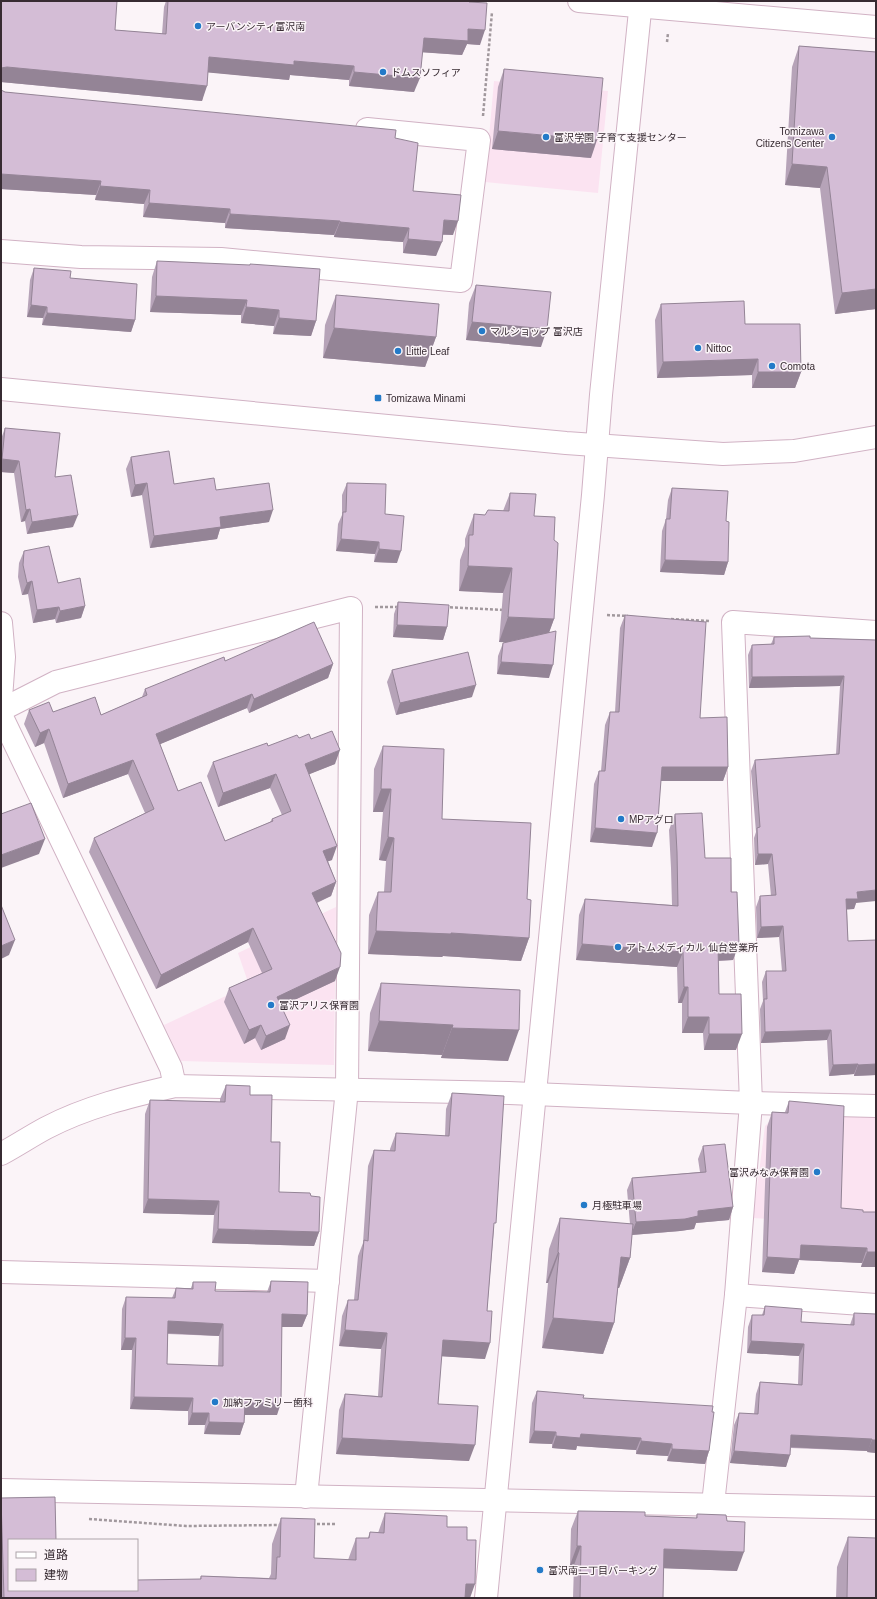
<svg xmlns="http://www.w3.org/2000/svg" width="877" height="1599" viewBox="0 0 877 1599" font-family="Arial,'Noto Sans JP',sans-serif">
<style>
.built{fill:#fbe3f1}
.lines{fill:none;stroke-linecap:round;stroke-linejoin:round}
.minor-casing{stroke:#d1b2c4;stroke-width:24}
.path{stroke:#a1989d;stroke-width:2.5;stroke-dasharray:3 2;stroke-linecap:butt}
.minor{stroke:#fff;stroke-width:22}
.wall{fill:#b6a3b8;fill-rule:evenodd}
.shaded-wall{fill:#948496}
.building{fill:#d4bdd6;stroke:#948496;fill-rule:evenodd}
.poi-dot{fill:#237ac8;stroke:#fbf4f8;stroke-width:1.5}
.labels{text-anchor:middle;stroke-width:3;stroke-linejoin:round;paint-order:stroke}
.poi-label{font-size:10px;fill:#372b32;stroke:#fbf4f8;text-anchor:start}
</style>
<rect width="100%" height="100%" fill="#fbf4f8"/>
<g class="built">
<polygon points="494,81 608,91 598,193 485,182"/>
<polygon points="336,907 334,1065 181,1061 164,1025 249,985 238,953"/>
<polygon points="779,1112 876,1117 876,1225 753,1218 765,1126"/>
</g>
<g class="lines">
<defs>
<g id="minor">
<polyline points="579,1 876,27"/>
<polyline points="1,251 81,257 221,259 461,281 479,140 367,129"/>
<polyline points="1,389 566,443 723,454 794,451 876,437"/>
<polyline points="1,623 4,657 1,699"/>
<polyline points="1,710 56,682 351,608 347,1089 306,1497"/>
<polyline points="1,715 171,1068 175,1086"/>
<path d="M1,1154C16,1146 31,1136 46,1128C86,1107 131,1096 175,1086L509,1093L751,1103L876,1106"/>
<polyline points="1,1272 328,1281"/>
<polyline points="736,1295 876,1305"/>
<polyline points="1,1490 876,1508"/>
<polyline points="713,1504 736,1295 751,1103 733,622 876,632"/>
<polyline points="486,1598 593,495 601,395 641,1"/>
</g>
</defs>
<use href="#minor" class="minor-casing"/>
<g class="path">
<polyline points="667,42 668,33"/>
<polyline points="483,116 492,12"/>
<polyline points="375,607 398,607"/>
<polyline points="445,607 504,610"/>
<polyline points="607,615 628,616"/>
<polyline points="671,619 710,621"/>
<polyline points="89,1519 186,1526 281,1525"/>
<polyline points="312,1524 335,1524"/>
</g>
<use href="#minor" class="minor"/>
</g>
<g class="wall">
<polygon points="1,1 115,30 162,34 164,7 166,1 469,1 480,45 467,44 462,55 422,52 414,92 349,86 349,80 290,75 289,80 208,72 202,101 1,82"/>
<polygon points="799,46 876,52 876,309 835,314 820,188 785,185 792,67"/>
<polygon points="504,69 591,158 492,149 498,87"/>
<polygon points="1,90 5,92 395,138 413,191 453,235 442,235 436,256 403,253 403,242 334,237 334,235 225,228 225,223 143,217 144,204 95,200 96,195 1,189"/>
<polygon points="157,261 316,321 311,336 273,334 274,326 241,323 241,315 150,312 152,277"/>
<polygon points="34,268 135,320 131,332 42,325 43,318 27,317 30,280"/>
<polygon points="476,285 541,347 466,340 469,303"/>
<polygon points="336,295 436,337 425,367 323,358 325,325"/>
<polygon points="661,304 801,372 795,388 752,388 752,375 657,378 655,320"/>
<polygon points="5,428 55,477 73,527 27,534 25,521 21,522 14,473 1,472 1,439"/>
<polygon points="131,457 174,484 216,490 269,522 220,529 217,539 150,548 142,495 131,497 126,469"/>
<polygon points="347,483 385,514 397,563 374,562 375,554 336,551 338,524 342,515 342,495"/>
<polygon points="672,488 726,521 728,562 724,575 660,572 662,531 666,519 668,500"/>
<polygon points="510,493 534,516 554,540 554,619 549,632 549,678 497,674 498,656 503,643 507,642 499,642 503,593 459,591 460,560 465,546 465,539 474,514 485,515 503,511"/>
<polygon points="24,551 58,583 85,606 81,618 56,623 55,619 33,623 28,594 22,595 18,577 19,563"/>
<polygon points="398,602 447,627 443,640 393,637 394,614"/>
<polygon points="625,615 700,718 728,767 723,781 661,781 652,847 590,842 594,784 599,771 601,771 605,725 610,712 615,712 620,628"/>
<polygon points="774,637 810,638 876,640 856,903 854,909 847,909 848,941 876,940 876,1075 854,1076 854,1074 829,1076 827,1040 761,1043 760,1009 763,1001 762,982 766,971 782,971 779,937 757,938 756,907 760,896 771,896 768,864 755,865 754,838 756,832 751,771 755,760 836,754 840,686 749,688 748,655 752,645 771,644"/>
<polygon points="225,661 333,664 328,678 249,713 247,708 160,744 178,791 225,841 270,822 272,819 282,815 270,788 218,807 207,776 213,762 268,746 299,738 311,739 335,764 309,774 332,860 328,861 336,882 331,896 317,903 335,981 281,1006 285,1039 261,1050 255,1038 244,1044 224,1002 229,988 262,973 248,942 156,989 89,852 94,838 145,813 128,774 63,798 44,743 35,747 24,724 29,710 101,715 142,697 145,689"/>
<polygon points="392,670 472,697 396,715 387,682"/>
<polygon points="383,746 442,819 527,899 529,938 521,961 443,956 442,957 368,954 369,915 378,892 384,892 386,861 379,860 383,812 373,812 374,769"/>
<polygon points="675,814 705,858 731,892 739,944 733,960 718,961 719,994 736,1050 704,1050 703,1033 682,1033 682,1003 678,1003 677,967 576,960 579,915 585,899 672,905 671,868 669,830"/>
<polygon points="381,983 520,990 508,1061 441,1058 442,1055 368,1051 370,1013"/>
<polygon points="226,1085 250,1095 271,1142 279,1192 319,1232 314,1246 212,1243 214,1215 143,1213 145,1114 150,1100 220,1102 220,1099"/>
<polygon points="452,1093 494,1228 487,1311 485,1359 441,1356 438,1404 469,1461 336,1454 339,1410 345,1394 378,1396 381,1349 339,1346 342,1316 348,1300 354,1300 358,1256 363,1243 368,1166 374,1150 390,1151 390,1149 396,1133 445,1136 446,1109"/>
<polygon points="789,1101 841,1208 863,1212 876,1212 876,1267 861,1267 862,1263 799,1260 794,1274 762,1272 767,1127 772,1112 785,1112"/>
<polygon points="703,1146 733,1207 729,1220 696,1223 694,1229 680,1231 632,1235 630,1258 619,1288 618,1288 614,1323 603,1354 542,1348 548,1283 546,1283 549,1249 560,1218 630,1224 627,1190 632,1178 700,1172 698,1159"/>
<path d="M271,1281L307,1315L302,1327H282L277,1415H245L244,1423L240,1435L204,1434L205,1425H188V1411L130,1409L132,1350H121L122,1309L126,1297L172,1298L176,1288H191L193,1282L215,1291L267,1292ZM168,1334L219,1336L218,1366L167,1364Z"/>
<polygon points="765,1306 801,1322 850,1325 854,1313 876,1453 867,1452 868,1451 791,1448 786,1467 730,1463 734,1425 739,1413 754,1414 756,1394 760,1382 798,1384 799,1356 747,1353 748,1327 752,1315 762,1315"/>
<polygon points="537,1391 583,1398 709,1451 705,1464 667,1461 668,1456 636,1454 636,1450 577,1446 576,1450 552,1448 552,1444 529,1443 532,1403"/>
<polygon points="1,1498 9,1590 200,1579 201,1576 269,1578 271,1574 272,1544 281,1518 314,1558 348,1560 356,1538 368,1538 370,1532 378,1533 385,1513 447,1527 467,1540 470,1598 1,1598"/>
<polygon points="578,1511 645,1516 696,1518 697,1514 727,1521 737,1571 663,1568 663,1598 573,1598 574,1565 570,1565 571,1529"/>
<polygon points="848,1537 876,1598 836,1598 837,1567"/>
</g>
<g class="shaded-wall">
<polygon points="468,29 485,30 480,45 467,44 462,55 418,52 424,38"/>
<polygon points="209,57 294,61 354,66 349,80 290,75 289,80 203,72"/>
<polygon points="7,67 207,86 202,101 1,82 1,68"/>
<polygon points="354,72 420,78 414,92 349,86"/>
<polygon points="498,131 597,140 591,158 492,149"/>
<polygon points="792,164 827,167 820,188 785,185"/>
<polygon points="1,174 101,181 96,195 1,189"/>
<polygon points="100,186 150,190 144,204 95,200"/>
<polygon points="149,203 230,209 225,223 143,217"/>
<polygon points="230,214 340,221 334,235 225,228"/>
<polygon points="444,220 458,221 453,235 438,234"/>
<polygon points="340,222 409,228 403,242 334,237"/>
<polygon points="408,239 442,242 436,256 403,253"/>
<polygon points="876,289 876,309 835,314 842,293"/>
<polygon points="156,296 247,300 241,315 150,312"/>
<polygon points="31,305 47,307 43,318 27,317"/>
<polygon points="246,307 279,310 274,326 241,323"/>
<polygon points="47,313 135,320 131,332 42,325"/>
<polygon points="279,318 316,321 311,336 273,334"/>
<polygon points="472,322 547,329 541,347 466,340"/>
<polygon points="334,328 436,337 425,367 323,358"/>
<polygon points="758,359 752,375 657,378 663,362"/>
<polygon points="758,372 801,372 795,388 752,388"/>
<polygon points="2,459 19,461 14,473 1,472 1,463"/>
<polygon points="147,483 142,495 131,497 135,485"/>
<polygon points="30,509 25,521 21,522 26,510"/>
<polygon points="273,510 269,522 220,529 217,539 150,548 154,536 220,517"/>
<polygon points="78,515 73,527 27,534 32,522"/>
<polygon points="341,539 379,542 375,554 336,551"/>
<polygon points="379,549 401,551 397,563 374,562"/>
<polygon points="665,560 728,562 724,575 660,572"/>
<polygon points="468,566 512,568 503,593 459,591"/>
<polygon points="32,581 28,594 22,595 27,583"/>
<polygon points="85,606 81,618 56,623 60,611"/>
<polygon points="59,607 55,619 33,623 37,610"/>
<polygon points="508,617 554,619 545,644 499,642"/>
<polygon points="397,625 447,627 443,640 393,637"/>
<polygon points="501,662 553,665 549,678 497,674"/>
<polygon points="333,664 328,678 249,713 254,699"/>
<polygon points="844,676 840,686 749,688 752,677"/>
<polygon points="476,685 472,697 396,715 400,703"/>
<polygon points="252,694 247,708 151,748 156,734"/>
<polygon points="49,729 44,743 35,747 40,733"/>
<polygon points="340,750 335,764 300,778 305,764"/>
<polygon points="133,760 128,774 63,798 68,784"/>
<polygon points="662,767 728,767 723,781 657,781"/>
<polygon points="276,774 270,788 218,807 223,793"/>
<polygon points="381,789 391,789 383,812 373,812"/>
<polygon points="595,828 657,833 652,847 590,842"/>
<polygon points="388,837 394,838 386,861 379,860"/>
<polygon points="45,839 39,854 1,868 1,855"/>
<polygon points="337,846 332,860 318,865 323,851"/>
<polygon points="758,854 772,854 768,864 755,865"/>
<polygon points="336,882 331,896 307,907 312,893"/>
<polygon points="876,890 876,901 856,903 854,909 842,910 846,899 857,892"/>
<polygon points="783,926 779,937 757,938 761,927"/>
<polygon points="253,928 248,942 156,989 161,975"/>
<polygon points="376,931 451,933 529,938 521,961 443,956 442,957 368,954"/>
<polygon points="15,940 9,955 1,959 1,946"/>
<polygon points="582,944 683,952 677,967 576,960"/>
<polygon points="739,944 733,960 712,961 718,945"/>
<polygon points="340,967 335,981 271,1011 277,997"/>
<polygon points="684,987 688,987 682,1003 678,1003"/>
<polygon points="688,1017 709,1017 703,1033 682,1033"/>
<polygon points="379,1021 453,1025 442,1055 368,1051"/>
<polygon points="261,1025 255,1038 244,1044 249,1030"/>
<polygon points="290,1025 285,1039 261,1050 266,1036"/>
<polygon points="452,1028 519,1030 508,1061 441,1058"/>
<polygon points="831,1030 827,1040 761,1043 765,1032"/>
<polygon points="709,1034 742,1034 736,1050 704,1050"/>
<polygon points="858,1064 854,1074 829,1076 833,1065"/>
<polygon points="876,1064 876,1075 854,1076 858,1065"/>
<polygon points="148,1199 219,1201 214,1215 143,1213"/>
<polygon points="733,1207 729,1220 696,1223 694,1229 680,1231 631,1235 636,1222 698,1211"/>
<polygon points="218,1229 319,1232 314,1246 212,1243"/>
<polygon points="801,1245 867,1248 862,1263 799,1260 794,1274 762,1272 767,1257"/>
<polygon points="558,1252 559,1253 548,1283 546,1283"/>
<polygon points="867,1252 876,1252 876,1267 861,1267"/>
<polygon points="621,1257 630,1258 619,1288 610,1288"/>
<polygon points="282,1314 307,1315 302,1327 278,1327"/>
<polygon points="553,1318 614,1323 603,1354 542,1348"/>
<polygon points="168,1321 223,1324 219,1336 164,1333"/>
<polygon points="345,1330 387,1333 381,1349 339,1346"/>
<polygon points="125,1338 136,1338 132,1350 121,1350"/>
<polygon points="443,1340 490,1343 485,1359 437,1356"/>
<polygon points="751,1341 804,1344 799,1356 747,1353"/>
<polygon points="134,1397 193,1398 188,1411 130,1409"/>
<polygon points="245,1403 281,1403 277,1415 240,1415"/>
<polygon points="192,1413 209,1413 205,1425 188,1425"/>
<polygon points="209,1422 244,1423 240,1435 204,1434"/>
<polygon points="534,1431 556,1432 552,1444 529,1443"/>
<polygon points="581,1434 641,1438 636,1450 577,1446 576,1450 552,1448 556,1436"/>
<polygon points="791,1435 872,1439 868,1451 787,1447"/>
<polygon points="342,1438 475,1445 469,1461 336,1454"/>
<polygon points="872,1440 876,1440 876,1453 867,1452"/>
<polygon points="641,1441 672,1444 668,1456 636,1454"/>
<polygon points="672,1449 709,1451 705,1464 667,1461"/>
<polygon points="734,1451 790,1455 786,1467 730,1463"/>
<polygon points="577,1546 581,1546 574,1565 570,1565"/>
<polygon points="664,1549 744,1552 737,1571 657,1568"/>
<polygon points="466,1584 475,1584 470,1598 461,1598"/>
</g>
<g class="building">
<polygon points="1,1 117,1 115,30 166,34 168,1 469,1 469,2 487,3 485,30 468,29 468,41 424,38 420,78 354,72 354,66 294,61 294,65 209,57 207,86 7,67 1,68"/>
<polygon points="799,46 876,52 876,289 842,293 827,167 792,164"/>
<polygon points="504,69 603,78 597,140 498,131"/>
<polygon points="1,90 5,92 396,130 395,138 418,143 413,191 461,195 458,221 444,220 442,242 408,239 409,228 340,222 340,221 230,214 230,209 149,203 150,190 100,186 101,181 1,174"/>
<polygon points="157,261 250,265 250,264 320,269 316,321 279,318 279,310 246,307 247,300 156,296"/>
<polygon points="34,268 71,271 70,278 137,284 135,320 47,313 47,307 31,305"/>
<polygon points="476,285 551,292 547,329 472,322"/>
<polygon points="336,295 439,304 436,337 334,328"/>
<polygon points="744,301 745,324 800,324 801,372 758,372 758,359 663,362 661,304"/>
<polygon points="5,428 60,433 55,477 71,475 78,515 32,522 30,509 26,510 19,461 2,459"/>
<polygon points="169,451 174,484 214,478 216,490 269,483 273,510 220,517 221,527 154,536 147,483 135,485 131,457"/>
<polygon points="347,483 386,484 385,514 404,516 401,551 379,549 379,542 341,539 343,512 346,512"/>
<polygon points="672,488 728,491 726,521 729,522 728,562 665,560 666,519 670,519"/>
<polygon points="510,493 536,494 534,516 555,517 554,540 558,543 554,619 508,617 512,568 468,566 469,535 473,535 474,514 485,515 488,510 509,511"/>
<polygon points="49,546 58,583 80,578 85,606 60,611 59,607 37,610 32,581 27,583 23,565 24,551"/>
<polygon points="398,602 449,605 447,627 397,625"/>
<polygon points="625,615 706,622 700,718 727,717 728,767 662,767 657,833 595,828 599,771 605,771 610,712 619,712"/>
<polygon points="314,622 333,664 254,699 252,694 156,734 178,791 201,782 225,841 273,821 272,819 291,811 276,774 223,793 213,762 267,743 268,746 297,735 299,738 309,734 311,739 332,731 340,750 305,764 337,846 323,851 336,882 312,893 341,953 340,967 277,997 290,1025 266,1036 261,1025 249,1030 229,988 272,969 253,928 161,975 94,838 154,809 133,760 68,784 49,729 40,733 29,710 49,702 53,712 95,697 101,715 147,695 145,689 224,657 225,661"/>
<polygon points="556,631 553,665 501,662 503,643"/>
<polygon points="810,636 810,638 876,640 876,890 857,892 858,899 846,899 848,941 876,940 876,1064 858,1065 858,1064 833,1065 831,1030 765,1032 764,999 767,999 766,971 786,971 783,926 761,927 760,896 776,895 772,854 758,854 757,828 760,827 755,760 839,754 844,676 752,677 752,645 774,644 774,637"/>
<polygon points="468,652 476,685 400,703 392,670"/>
<polygon points="383,746 444,749 442,819 531,823 527,899 531,900 529,938 451,933 451,934 376,931 378,892 391,892 394,838 388,837 391,789 381,789"/>
<polygon points="31,803 45,839 1,855 1,814"/>
<polygon points="702,813 705,858 731,858 731,892 737,892 739,944 718,945 719,994 741,994 742,1034 709,1034 709,1017 688,1017 688,987 684,987 683,952 582,944 585,899 678,906 677,852 675,814"/>
<polygon points="1,905 15,940 1,946"/>
<polygon points="381,983 520,990 519,1030 452,1028 453,1025 379,1021"/>
<polygon points="226,1085 250,1086 250,1095 272,1095 271,1142 280,1142 279,1192 310,1193 311,1196 320,1197 319,1232 218,1229 219,1201 148,1199 150,1100 225,1102"/>
<polygon points="452,1093 504,1096 496,1223 494,1223 487,1311 492,1311 490,1343 443,1340 438,1404 478,1406 475,1445 342,1438 345,1394 382,1397 387,1333 345,1330 348,1300 358,1300 364,1240 368,1241 374,1150 395,1151 396,1133 449,1136"/>
<polygon points="789,1101 844,1106 841,1208 863,1210 863,1212 876,1212 876,1252 867,1252 867,1248 801,1245 800,1259 767,1257 772,1112 788,1113"/>
<polygon points="725,1144 733,1207 698,1211 698,1216 685,1219 636,1222 632,1178 706,1172 703,1146"/>
<polygon points="560,1218 633,1224 630,1258 621,1257 614,1323 553,1318 559,1253 558,1252"/>
<path d="M271,1281L308,1282L307,1315L282,1314L281,1403H245L244,1423L209,1422V1413H192L193,1398L134,1397L136,1338H125L126,1297L175,1298L176,1288L193,1289V1282H216L215,1291L270,1292ZM168,1321L223,1324V1366L167,1364Z"/>
<polygon points="765,1306 802,1309 801,1322 854,1325 854,1313 876,1314 876,1440 872,1440 872,1439 791,1435 790,1455 734,1451 739,1413 758,1414 760,1382 802,1385 804,1344 751,1341 752,1315 764,1315"/>
<polygon points="537,1391 584,1395 583,1398 713,1406 712,1412 714,1412 709,1451 672,1449 672,1444 641,1441 641,1438 581,1434 580,1438 556,1436 556,1432 534,1431"/>
<polygon points="55,1497 56,1540 9,1540 9,1590 137,1590 137,1580 201,1579 201,1576 276,1579 277,1557 280,1557 281,1518 315,1519 314,1558 356,1560 356,1538 369,1538 370,1532 384,1533 385,1513 447,1516 447,1527 467,1527 467,1540 476,1540 475,1584 466,1584 465,1598 4,1598 1,1498"/>
<polygon points="578,1511 645,1512 645,1516 697,1518 697,1514 726,1515 727,1521 745,1522 744,1552 664,1549 663,1598 580,1598 581,1546 577,1546"/>
<polygon points="848,1537 876,1538 876,1598 847,1598"/>
</g>
<g class="poi-dot">
<circle cx="198" cy="26" r="4"/>
<circle cx="383" cy="72" r="4"/>
<circle cx="546" cy="137" r="4"/>
<circle cx="832" cy="137" r="4"/>
<circle cx="482" cy="331" r="4"/>
<circle cx="698" cy="348" r="4"/>
<circle cx="398" cy="351" r="4"/>
<circle cx="772" cy="366" r="4"/>
<rect x="374" y="394" width="8" height="8" rx="2"/>
<circle cx="621" cy="819" r="4"/>
<circle cx="618" cy="947" r="4"/>
<circle cx="271" cy="1005" r="4"/>
<circle cx="817" cy="1172" r="4"/>
<circle cx="584" cy="1205" r="4"/>
<circle cx="215" cy="1402" r="4"/>
<circle cx="540" cy="1570" r="4"/>
</g>
<g class="labels">
<g class="poi-label">
<text x="206" y="30">アーバンシティ富沢南</text>
<text x="391" y="76">ドムスソフィア</text>
<text x="824" y="135" text-anchor="end">Tomizawa<tspan x="824" dy="12">Citizens Center</tspan></text>
<text x="554" y="141">富沢学園 子育て支援センター</text>
<text x="490" y="335">マルショップ 富沢店</text>
<text x="706" y="352">Nittoc</text>
<text x="406" y="355">Little Leaf</text>
<text x="780" y="370">Comota</text>
<text x="386" y="402">Tomizawa Minami</text>
<text x="629" y="823">MPアグロ</text>
<text x="626" y="951">アトムメディカル 仙台営業所</text>
<text x="279" y="1009">富沢アリス保育園</text>
<text x="809" y="1176" text-anchor="end">富沢みなみ保育園</text>
<text x="592" y="1209">月極駐車場</text>
<text x="223" y="1406">加納ファミリー歯科</text>
<text x="548" y="1574">富沢南二丁目パーキング</text>
</g>
</g>
<rect width="877" height="1599" fill="none" stroke="#372b32" stroke-width="4"/>
<rect x="8" y="1539" width="130" height="52" fill="#fbf4f8" stroke="#ada4a9"/>
<rect x="16" y="1552" width="20" height="6" fill="#ffffff" stroke="#ada4a9"/>
<text x="44" y="1559" font-size="12" fill="#372b32">道路</text>
<rect x="16" y="1569" width="20" height="12" fill="#d4bdd6" stroke="#ada4a9"/>
<text x="44" y="1579" font-size="12" fill="#372b32">建物</text>
</svg>
